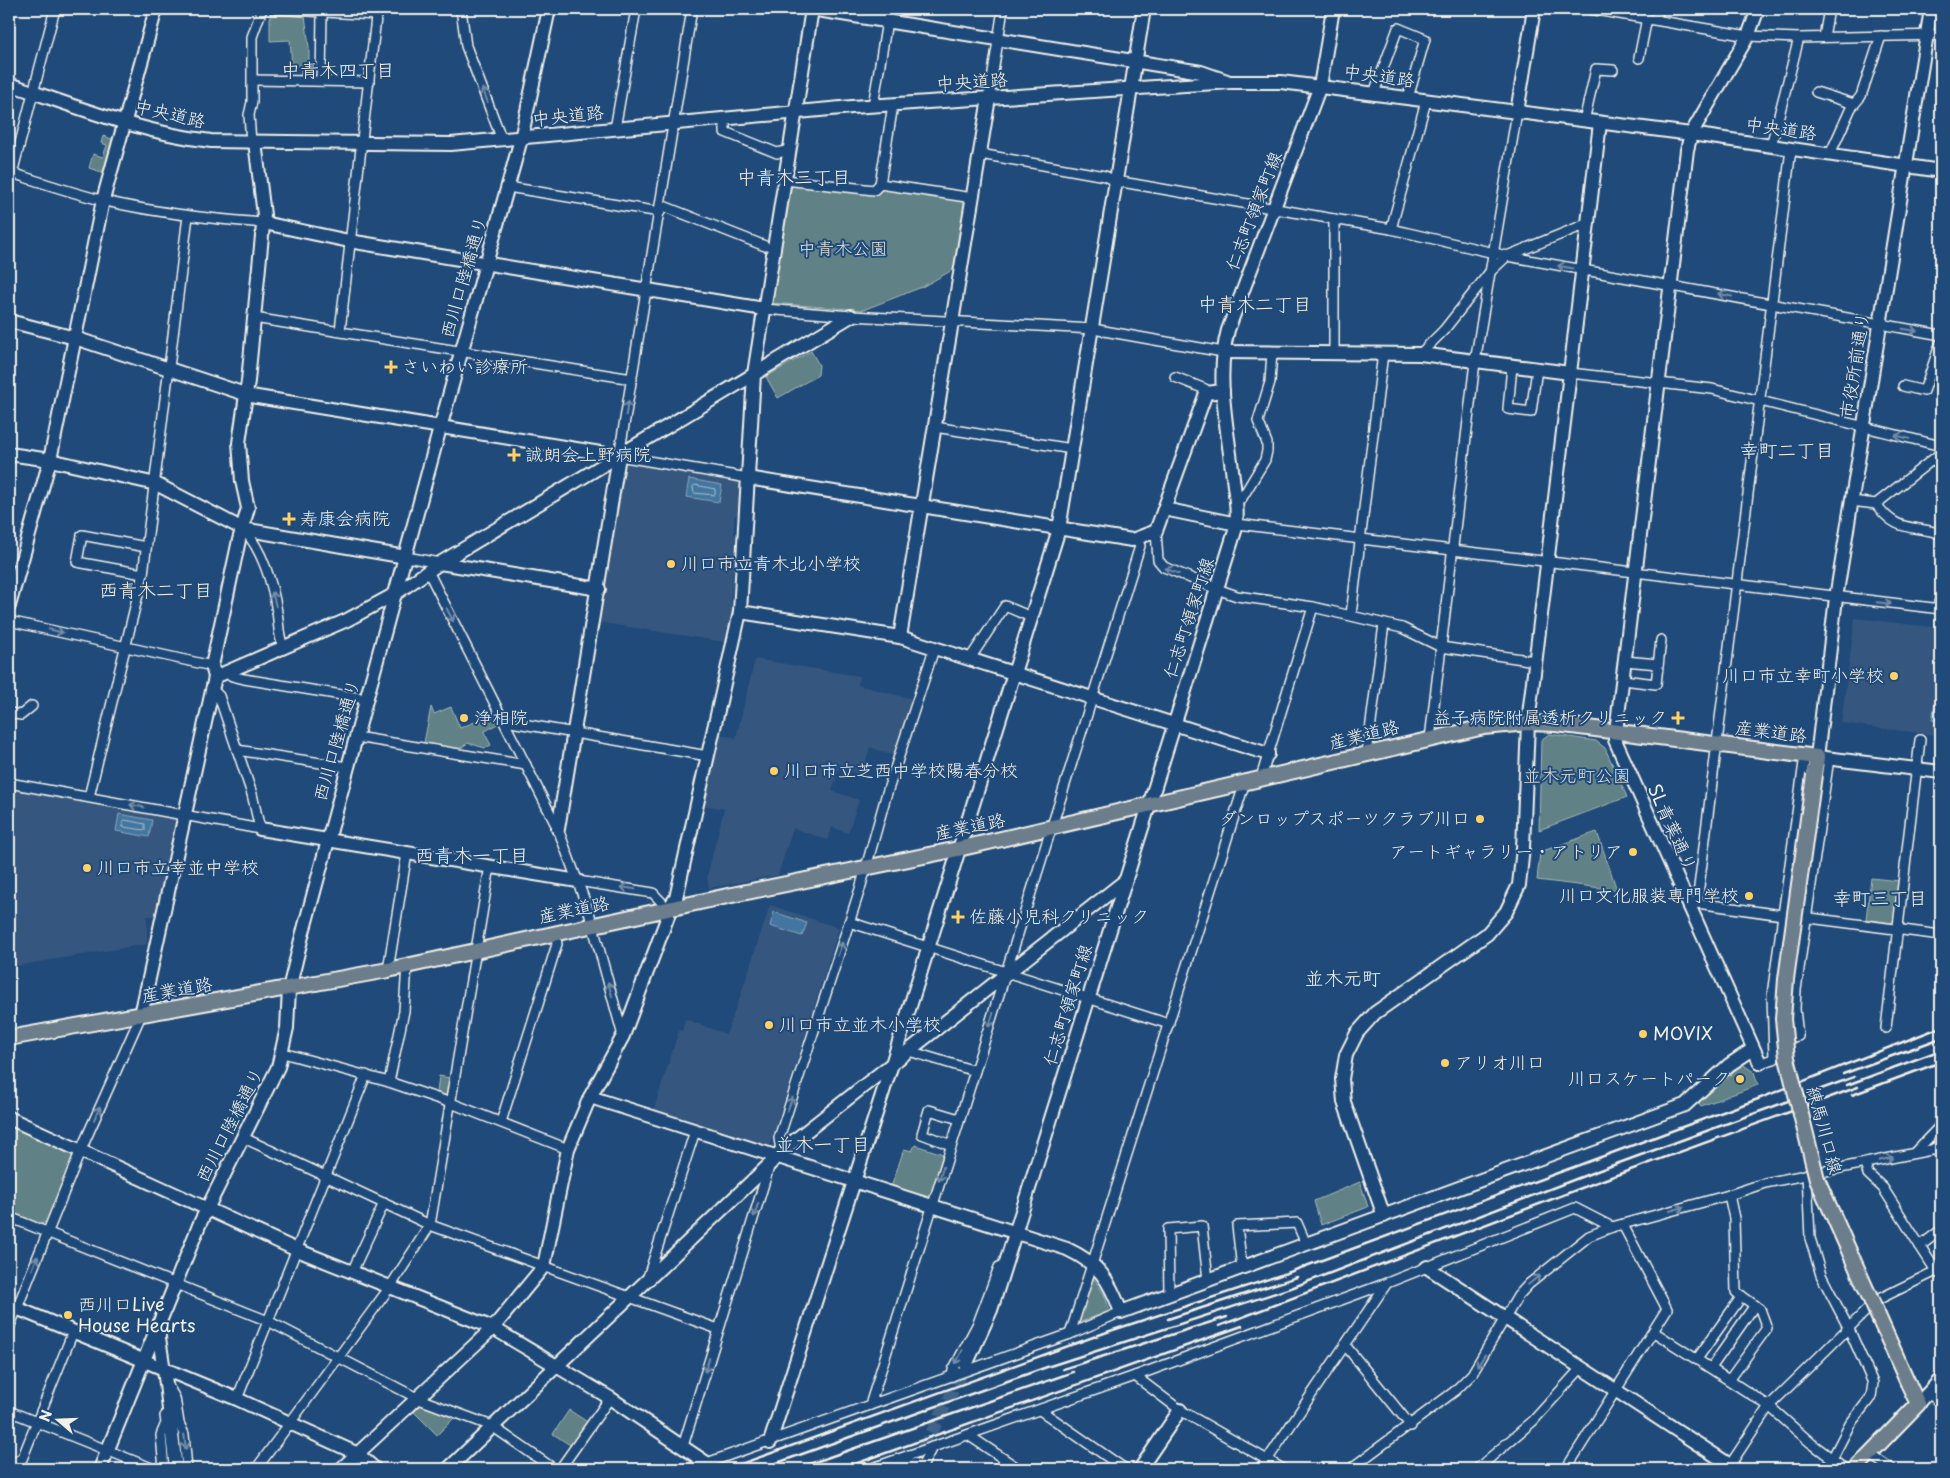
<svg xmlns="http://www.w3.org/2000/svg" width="1950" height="1478" viewBox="0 0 1950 1478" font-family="'Playpen Sans','Klee One',sans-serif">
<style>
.built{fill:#36577e}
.green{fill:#608185;stroke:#aab9b6}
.water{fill:#4376a0;stroke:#8aa7bd}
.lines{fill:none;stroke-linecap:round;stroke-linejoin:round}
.shore{stroke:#adc0cb;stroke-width:1}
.secondary-tunnel{stroke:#3f638a;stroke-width:12;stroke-dasharray:12 6;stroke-linecap:butt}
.street-casing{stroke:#f4f1e8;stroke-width:12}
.secondary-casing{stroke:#f4f1e8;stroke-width:16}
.primary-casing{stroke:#f4f1e8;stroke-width:18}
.street{stroke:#1f4a7a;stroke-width:9}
.secondary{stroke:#1f4a7a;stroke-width:12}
.primary{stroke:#6c7d8c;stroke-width:14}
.rail{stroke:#f4f1e8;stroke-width:2.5}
.primary-bridge-casing{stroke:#f4f1e8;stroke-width:18;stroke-linecap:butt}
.primary-bridge{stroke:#6c7d8c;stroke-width:14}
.oneway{stroke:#748da6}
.poi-dot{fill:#ffd166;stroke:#1f4a7a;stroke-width:2}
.labels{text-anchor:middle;stroke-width:4;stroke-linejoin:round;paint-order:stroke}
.street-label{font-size:18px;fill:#f4f1e8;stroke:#1f4a7a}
.park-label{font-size:18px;fill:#dee0d9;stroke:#1f4a7a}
.poi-label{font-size:18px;fill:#f4f1e8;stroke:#1f4a7a;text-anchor:start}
.neighbourhood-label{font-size:19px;fill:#f4f1e8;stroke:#1f4a7a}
</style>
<rect width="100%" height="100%" fill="#1f4a7a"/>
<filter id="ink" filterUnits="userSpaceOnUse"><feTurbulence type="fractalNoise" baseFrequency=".02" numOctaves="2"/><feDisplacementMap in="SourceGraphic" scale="10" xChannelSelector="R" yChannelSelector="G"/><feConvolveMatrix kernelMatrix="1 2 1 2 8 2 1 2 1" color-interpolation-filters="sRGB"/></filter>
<g filter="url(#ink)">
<g class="built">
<polygon points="627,463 738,482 741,485 738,514 734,517 734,534 736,537 731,603 733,607 724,642 597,622 622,467"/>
<polygon points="1855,618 1941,628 1941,736 1841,723"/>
<polygon points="755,659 859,676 858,685 912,699 896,757 870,747 862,775 839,768 832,791 859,800 848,833 832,827 828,840 793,828 778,875 709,888 707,876 724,809 704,805 719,734 736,738"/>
<polygon points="9,786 174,817 176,821 155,916 147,916 147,944 9,967"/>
<polygon points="770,905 839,928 769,1148 653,1112 679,1030 682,1031 685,1019 726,1034 740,997"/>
</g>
<g class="green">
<polygon points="270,12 305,15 309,47 309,79 301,79 301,66 292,66 290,40 270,41"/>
<polygon points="103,136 115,140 105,173 89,168 93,154 103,157 107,145 101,143"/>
<polygon points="794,184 875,194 884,188 964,200 968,203 956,268 922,287 863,310 771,303 790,186"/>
<polygon points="811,351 819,365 818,375 778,398 766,377"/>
<polygon points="431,707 434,714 451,707 460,728 494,714 499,723 484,732 491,745 485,748 468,743 459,749 424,743"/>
<polygon points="1549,734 1596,741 1605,748 1627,797 1539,830 1541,740"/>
<polygon points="1597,832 1617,890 1537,880 1540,852"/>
<polygon points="1871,878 1899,881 1894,921 1892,923 1866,919"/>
<polygon points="1742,1064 1754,1072 1758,1085 1701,1106 1698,1102"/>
<polygon points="439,1076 450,1078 448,1096 437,1093"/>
<polygon points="9,1126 70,1154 73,1158 46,1222 41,1224 9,1211"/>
<polygon points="915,1145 943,1154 929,1200 891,1187 904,1149 912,1151"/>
<polygon points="1360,1182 1368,1207 1321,1225 1314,1201"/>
<polygon points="1093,1277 1104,1294 1110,1311 1078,1323"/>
<polygon points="421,1405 454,1418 437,1435 414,1412"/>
<polygon points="569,1410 589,1423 573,1447 553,1434"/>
</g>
<g class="water">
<polygon points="689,479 722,485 719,502 686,497"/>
<polygon points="1935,703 1941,704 1941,721 1932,720"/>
<polygon points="119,814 152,820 149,837 116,831"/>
<polygon points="774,912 807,923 802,936 770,926"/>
</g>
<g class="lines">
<g class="shore">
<polygon points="695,485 715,489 715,495 694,493 693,487"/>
<polygon points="125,820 145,824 145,830 123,827 123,822"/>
</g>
<polyline class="secondary-tunnel" points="915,1465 966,1365"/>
<defs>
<g id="street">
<polyline points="274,9 376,15"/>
<polyline points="461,9 466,46 502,140"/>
<polyline points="692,9 619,456 748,478"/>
<polyline points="1590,9 1748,36 1799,38 1941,35"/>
<polyline points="1656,20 1658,9"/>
<polyline points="1824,37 1829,9"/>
<polyline points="1639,58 1647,18"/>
<polyline points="253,80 369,82"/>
<polyline points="321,81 322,12"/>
<polyline points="1816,92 1854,104"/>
<polyline points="1374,93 1398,28 1425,39 1408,98"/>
<polyline points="989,98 1003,9"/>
<polyline points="873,106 889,9"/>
<polyline points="725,119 725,132 777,153 790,150"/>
<polyline points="1584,121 1596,69 1613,70"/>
<polyline points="615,129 636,9"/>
<polyline points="251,142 249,115 252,102 252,37 262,9"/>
<polyline points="1771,146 1799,38"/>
<polyline points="980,154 1105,176 1116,181 1391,229 1507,256 1941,335"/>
<polyline points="1830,154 1851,108 1861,96 1881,36"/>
<path d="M9,172C40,182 72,193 105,201C157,213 210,219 264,223"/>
<polyline points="785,180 874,190 880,184 973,198"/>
<polyline points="880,184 893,105"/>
<polyline points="9,185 55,9"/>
<polyline points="508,187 660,212"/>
<polyline points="661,205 765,246"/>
<polyline points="1391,229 1426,101"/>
<polyline points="764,309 851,316 1093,329 1223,352"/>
<polyline points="254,318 632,379"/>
<polyline points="340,331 377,9"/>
<polyline points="1334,352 1334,219"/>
<polyline points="1420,354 1444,330 1489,273 1507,256 1589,223"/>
<polyline points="1512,366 1508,409 1531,412 1537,369"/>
<polyline points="1570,373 1712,389 1941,446"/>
<polyline points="1175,377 1205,389 1206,393"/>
<polyline points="1903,386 1924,391 1941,342"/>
<polyline points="935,427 1072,449"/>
<polyline points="1236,500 1242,498 1265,460 1267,451 1267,443 1258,421 1270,382 1272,352"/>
<path d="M1851,501L1876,504C1898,534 1911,524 1941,534"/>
<polyline points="1876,504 1941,453"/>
<polyline points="1237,524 1941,609"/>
<path d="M243,529C262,548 273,585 277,612C279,623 278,635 283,646"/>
<polyline points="1156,531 1158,560 1164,567 1217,589 1237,596 1313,607 1402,628 1441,647 1535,661"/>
<polyline points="406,557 440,563"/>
<polyline points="428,571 558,829 589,912 623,1036"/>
<polyline points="143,574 77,562 82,535 146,547"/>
<polyline points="1937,609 1941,596"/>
<polyline points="1351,615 1383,353"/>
<polyline points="9,621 212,666"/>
<polyline points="969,660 1005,606 1031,617"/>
<polyline points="1625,661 1658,664"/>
<polyline points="227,672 232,676 244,679 366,699"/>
<polyline points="1623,680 1656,684 1661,640"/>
<polyline points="9,713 21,715 32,706"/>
<polyline points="505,721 708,756"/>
<polyline points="356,737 526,765"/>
<polyline points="1430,739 1475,362 1517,112"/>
<polyline points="237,750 347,767"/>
<polyline points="1367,753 1384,624"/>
<polyline points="1260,781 1313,607"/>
<polyline points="9,783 260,829 252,794 219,696 211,688"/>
<polyline points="89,797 143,574 188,216"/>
<polyline points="578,881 653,893 668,909"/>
<polyline points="1697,903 1791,149"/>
<polyline points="1693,905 1697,903 1789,916"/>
<polyline points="1802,917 1941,935"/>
<polyline points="849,922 1169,1024"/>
<polyline points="388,970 407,853"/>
<polyline points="1886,1028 1920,740"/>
<polyline points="1782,1040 1798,1036 1795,1009 1796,990 1829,758"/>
<polyline points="909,1051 975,1071"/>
<polyline points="283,1053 389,1082 451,1103 568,1149"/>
<polyline points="1760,1063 1774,1059 1772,995 1805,755"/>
<polyline points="389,1082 404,1011 407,965"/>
<polyline points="501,1122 557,944 555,932"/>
<polyline points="244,1138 430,1225 718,1329"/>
<polyline points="951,1145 922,1134 929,1110 959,1119"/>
<polyline points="781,1151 779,1138 860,889 886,796 934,649"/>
<polyline points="1915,1152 1941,1125"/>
<polyline points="1865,1164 1868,1174 1883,1188 1936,1271 1941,1275"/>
<polyline points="1807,1174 1810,1238 1821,1275 1849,1329 1873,1383 1871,1397 1850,1424 1832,1459"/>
<polyline points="1729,1195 1734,1218 1736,1292 1760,1309 1767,1328 1730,1379"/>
<polyline points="9,1217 268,1321 419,1399 492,1426 554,1469"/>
<polyline points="1920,1246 1941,1230"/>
<polyline points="1242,1268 1237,1226 1297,1223 1306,1244"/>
<polyline points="352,1272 384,1203"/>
<polyline points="647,1280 695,1131"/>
<polyline points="1169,1294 1168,1229 1202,1226 1208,1280"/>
<polyline points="9,1328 80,1152 141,1015"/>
<polyline points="1654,1332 1769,1406 1811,1443 1846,1469"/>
<polyline points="1070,1334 1244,785"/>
<polyline points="1345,1345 1411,1426"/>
<polyline points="1697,1359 1742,1296"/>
<polyline points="1711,1368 1755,1305"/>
<polyline points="952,1376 953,1370 978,1323 999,1267"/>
<polyline points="1135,1376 1180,1410 1283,1469"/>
<polyline points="168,1386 175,1398 179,1423 184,1434 187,1469"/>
<polyline points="1927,1393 1941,1402"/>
<polyline points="237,1399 366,1075"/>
<polyline points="870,1405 1140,546 1137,538"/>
<polyline points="1040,1410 1125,1469"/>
<polyline points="9,1411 154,1469"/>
<polyline points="968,1435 1019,1469"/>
<polyline points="683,1446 770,1164"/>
<polyline points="1869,1454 1892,1469"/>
<polyline points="9,1464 22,1459 73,1332"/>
<polyline points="1730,1465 1769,1406 1877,1300 1936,1271"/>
<polyline points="164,1469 161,1435 166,1423 165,1416"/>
<polyline points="256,1469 390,1287 430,1225 490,866"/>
<polyline points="560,1469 610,1398"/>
<polyline points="690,1469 1070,1334 1121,1312"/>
<polyline points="870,1469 1135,1376 1387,1283 1575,1208 1612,1227"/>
<polyline points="902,1469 909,1455"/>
<polyline points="921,1469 932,1447"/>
<polyline points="1261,1469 1387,1283"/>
<polyline points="1350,1469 1455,1391 1472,1374 1518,1296 1529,1284 1589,1236 1612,1227 1729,1195 1765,1183 1936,1149"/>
<polyline points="1477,1469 1533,1421 1581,1368"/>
<polyline points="1566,1469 1667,1309 1623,1225"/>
</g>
<g id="secondary">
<polyline points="811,9 1201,72 1227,81"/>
<polyline points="1758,9 1748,36 1691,134 1687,150 1615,740 1760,1063"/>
<polyline points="1931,9 1836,598 1817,757 1941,772"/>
<path d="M9,84C75,106 141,133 211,141L451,144L852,107L1231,82H1281L1691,134L1941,171"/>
<polyline points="1517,112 1534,9"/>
<polyline points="264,223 349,241 764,309"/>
<polyline points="9,321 75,338 251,396 619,456 558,829"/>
<polyline points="1223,352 1420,354 1570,373"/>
<polyline points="9,454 50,460 156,484 243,529 406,557"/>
<polyline points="748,478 1132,540 1156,531 1206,393 1223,391"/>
<polyline points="1164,509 1237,524"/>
<polyline points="440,563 599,589"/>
<polyline points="9,606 50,460 103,200 156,9"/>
<polyline points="740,612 900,637 1268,754"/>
<polyline points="900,637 989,98"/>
<polyline points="215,677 347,620 395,594 440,563 851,316"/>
<polyline points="260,829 578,881"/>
<polyline points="141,1015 215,677 212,666 239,540 248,508 242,481 239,443 248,381 264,215 255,142"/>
<path d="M590,1097L1067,1249C1099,1264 1109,1279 1121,1312L1685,1105L1729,1065L1753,1049"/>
<polyline points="9,1118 297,1250 493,1328 610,1398 708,1464"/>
<polyline points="1936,1149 1941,1149"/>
<polyline points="1384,1216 1344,1102 1342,1079 1346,1055 1357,1033 1375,1013 1487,934 1506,912 1519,885 1523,848 1528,723 1600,123"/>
<polyline points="1427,1267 1736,1469"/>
<polyline points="9,1305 237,1399 358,1454 375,1469"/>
<path d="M966,1365L991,1310L1235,531C1239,514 1235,495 1233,478C1228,430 1215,377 1228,330L1320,86L1333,9"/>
<polyline points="1918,1404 1941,1379"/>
<polyline points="770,1442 892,1064 1059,529 1144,9"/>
<polyline points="100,1469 157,1328"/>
<polyline points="176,1469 166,1384 159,1338 159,1324 200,1223 278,1067 287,1028 289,989 301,940 440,428 521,139 549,9"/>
<polyline points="341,1469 493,1328 544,1266 568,1149 590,1097 623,1036 668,916 668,909 676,898 740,612 754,374 812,9"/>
<polyline points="448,1469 770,1164 781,1151 1126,880"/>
<polyline points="912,1469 915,1465"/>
<polyline points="1140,1469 1180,1410"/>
</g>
<g id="primary">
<polyline points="9,1038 388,970 732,895 958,849 1484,727 1528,723 1556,724 1817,757 1814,775"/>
<polyline points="1855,1469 1918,1404 1908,1383"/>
</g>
</defs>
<use href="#street" class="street-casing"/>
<use href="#secondary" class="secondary-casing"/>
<use href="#primary" class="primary-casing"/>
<use href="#street" class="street"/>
<use href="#secondary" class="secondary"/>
<use href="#primary" class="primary"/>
<g class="rail">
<polyline points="1843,1074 1941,1038"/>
<polyline points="1847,1085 1941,1050"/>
<polyline points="1852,1095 1941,1062"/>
<polyline points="1168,1319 1297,1277"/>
<polyline points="1219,1326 1592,1184 1858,1087"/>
<polyline points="1063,1369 1227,1317"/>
<polyline points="727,1469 1110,1331 1287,1273 1758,1099 1941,1027"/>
<polyline points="760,1469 1047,1367 1291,1288 1589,1174 1854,1077"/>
<polyline points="795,1469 1073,1372"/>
<polyline points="841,1469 1242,1326"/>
</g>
<defs>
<polyline id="primary-bridge" points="1814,775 1786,979 1783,1019 1787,1058 1817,1179 1908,1383"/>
</defs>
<use href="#primary-bridge" class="primary-bridge-casing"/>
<use href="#primary-bridge" class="primary-bridge"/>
</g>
<defs><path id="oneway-shaft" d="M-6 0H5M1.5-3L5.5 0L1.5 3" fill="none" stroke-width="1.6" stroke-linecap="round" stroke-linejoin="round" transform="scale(1.25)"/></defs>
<g class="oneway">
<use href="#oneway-shaft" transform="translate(485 95) rotate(-111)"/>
<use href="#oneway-shaft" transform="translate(1565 267) rotate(-170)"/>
<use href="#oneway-shaft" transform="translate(1725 295) rotate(-169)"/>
<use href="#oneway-shaft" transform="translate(1910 330) rotate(9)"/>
<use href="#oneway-shaft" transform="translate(627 408) rotate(-80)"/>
<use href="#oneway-shaft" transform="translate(1902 437) rotate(-167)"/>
<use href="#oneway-shaft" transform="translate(1172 571) rotate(-158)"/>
<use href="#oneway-shaft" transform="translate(274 599) rotate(-104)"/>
<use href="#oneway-shaft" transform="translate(1884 603) rotate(6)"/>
<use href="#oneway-shaft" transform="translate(450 615) rotate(63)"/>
<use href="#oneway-shaft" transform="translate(56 631) rotate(13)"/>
<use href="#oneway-shaft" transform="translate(137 806) rotate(-169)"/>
<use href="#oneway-shaft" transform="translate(628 888) rotate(-171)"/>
<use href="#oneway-shaft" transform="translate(840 949) rotate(-71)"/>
<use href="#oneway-shaft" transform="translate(610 989) rotate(-106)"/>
<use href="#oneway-shaft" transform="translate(991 1020) rotate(108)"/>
<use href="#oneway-shaft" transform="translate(790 1104) rotate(-69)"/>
<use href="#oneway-shaft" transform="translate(97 1113) rotate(-66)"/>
<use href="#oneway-shaft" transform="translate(1886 1159) rotate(-13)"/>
<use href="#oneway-shaft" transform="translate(941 1174) rotate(107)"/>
<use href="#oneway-shaft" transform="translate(1677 1209) rotate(-16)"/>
<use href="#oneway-shaft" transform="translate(756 1210) rotate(108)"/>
<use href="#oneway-shaft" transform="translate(35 1263) rotate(-68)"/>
<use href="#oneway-shaft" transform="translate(1534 1280) rotate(-40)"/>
<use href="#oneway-shaft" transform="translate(959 1357) rotate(118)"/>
<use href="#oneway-shaft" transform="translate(1481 1361) rotate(122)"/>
<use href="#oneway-shaft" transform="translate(707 1365) rotate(107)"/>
<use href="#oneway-shaft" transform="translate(185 1442) rotate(84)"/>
</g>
</g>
<g class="poi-dot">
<path d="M388.5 359.5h5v5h5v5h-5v5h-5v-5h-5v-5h5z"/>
<path d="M511.5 447.5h5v5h5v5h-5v5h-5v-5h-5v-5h5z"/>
<path d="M286.5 511.5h5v5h5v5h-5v5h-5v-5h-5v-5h5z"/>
<circle cx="671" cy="564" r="5"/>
<circle cx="1894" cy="676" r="5"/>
<circle cx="464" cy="718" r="5"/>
<path d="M1675.5 710.5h5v5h5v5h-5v5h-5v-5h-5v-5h5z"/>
<circle cx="774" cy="771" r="5"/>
<circle cx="1480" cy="819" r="5"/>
<circle cx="1633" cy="852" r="5"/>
<circle cx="87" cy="868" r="5"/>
<circle cx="1749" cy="896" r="5"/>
<path d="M955.5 909.5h5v5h5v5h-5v5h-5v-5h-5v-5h5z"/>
<circle cx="769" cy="1025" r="5"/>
<circle cx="1643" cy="1034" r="5"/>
<circle cx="1445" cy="1063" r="5"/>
<circle cx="1740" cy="1079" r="5"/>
<circle cx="68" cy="1315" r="5"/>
</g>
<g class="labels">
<g class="street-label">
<text transform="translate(1379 76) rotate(8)" y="6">中央道路</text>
<text transform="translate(972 82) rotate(-4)" y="6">中央道路</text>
<text transform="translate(170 114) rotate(13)" y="6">中央道路</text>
<text transform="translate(568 116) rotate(-6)" y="6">中央道路</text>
<text transform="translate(1781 129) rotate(8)" y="6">中央道路</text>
<text transform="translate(1254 211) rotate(-69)" y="6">仁志町領家町線</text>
<text transform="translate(464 277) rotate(-74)" y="6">西川口陸橋通り</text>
<text transform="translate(1855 365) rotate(-81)" y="6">市役所前通り</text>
<text transform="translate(1189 618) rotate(-72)" y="6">仁志町領家町線</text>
<text transform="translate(1771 732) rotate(7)" y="6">産業道路</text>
<text transform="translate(1364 735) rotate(-14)" y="6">産業道路</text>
<text transform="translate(337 740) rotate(-74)" y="6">西川口陸橋通り</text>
<text transform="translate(970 827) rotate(-12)" y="6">産業道路</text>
<text transform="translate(1672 828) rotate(66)" y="6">SL青葉通り</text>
<text transform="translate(574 910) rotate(-12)" y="6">産業道路</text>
<text transform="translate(177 990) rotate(-10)" y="6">産業道路</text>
<text transform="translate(1068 1005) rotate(-73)" y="6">仁志町領家町線</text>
<text transform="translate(230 1125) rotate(-63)" y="6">西川口陸橋通り</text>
<text transform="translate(1824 1130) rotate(75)" y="6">練馬川口線</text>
</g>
<g class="park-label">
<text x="843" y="255">中青木公園</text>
<text x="1577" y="782">並木元町公園</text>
</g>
<g class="poi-label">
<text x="402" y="373">さいわい診療所</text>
<text x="525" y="461">誠朗会上野病院</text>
<text x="300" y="525">寿康会病院</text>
<text x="681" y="570">川口市立青木北小学校</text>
<text x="1884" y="682" text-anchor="end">川口市立幸町小学校</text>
<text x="474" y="724">浄相院</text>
<text x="1667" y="724" text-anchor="end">益子病院附属透析クリニック</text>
<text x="784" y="777">川口市立芝西中学校陽春分校</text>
<text x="1470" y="825" text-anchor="end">ダンロップスポーツクラブ川口</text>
<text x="1623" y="858" text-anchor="end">アートギャラリー・アトリア</text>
<text x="97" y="874">川口市立幸並中学校</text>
<text x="1739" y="902" text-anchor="end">川口文化服装専門学校</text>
<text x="969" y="923">佐藤小児科クリニック</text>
<text x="779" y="1031">川口市立並木小学校</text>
<text x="1653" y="1040">MOVIX</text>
<text x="1455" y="1069">アリオ川口</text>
<text x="1730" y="1085" text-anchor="end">川口スケートパーク</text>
<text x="78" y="1311">西川口Live<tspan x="78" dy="21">House Hearts</tspan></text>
</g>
<g class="neighbourhood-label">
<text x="338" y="77">中青木四丁目</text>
<text x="794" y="184">中青木三丁目</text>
<text x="1255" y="311">中青木二丁目</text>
<text x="1787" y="457">幸町二丁目</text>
<text x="156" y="597">西青木二丁目</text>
<text x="472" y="862">西青木一丁目</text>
<text x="1880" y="905">幸町三丁目</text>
<text x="1343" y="985">並木元町</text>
<text x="823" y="1151">並木一丁目</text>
</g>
</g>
<rect width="1950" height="1478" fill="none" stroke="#1f4a7a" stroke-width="30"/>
<rect x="15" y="15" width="1920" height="1448" fill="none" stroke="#f4f1e8" stroke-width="2" filter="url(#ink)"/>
<g transform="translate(58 1420) rotate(289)" stroke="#1f4a7a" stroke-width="4" paint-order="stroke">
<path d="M0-4L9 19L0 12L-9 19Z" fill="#f4f1e8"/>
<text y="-8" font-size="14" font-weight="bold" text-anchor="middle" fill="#f4f1e8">N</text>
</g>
</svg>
